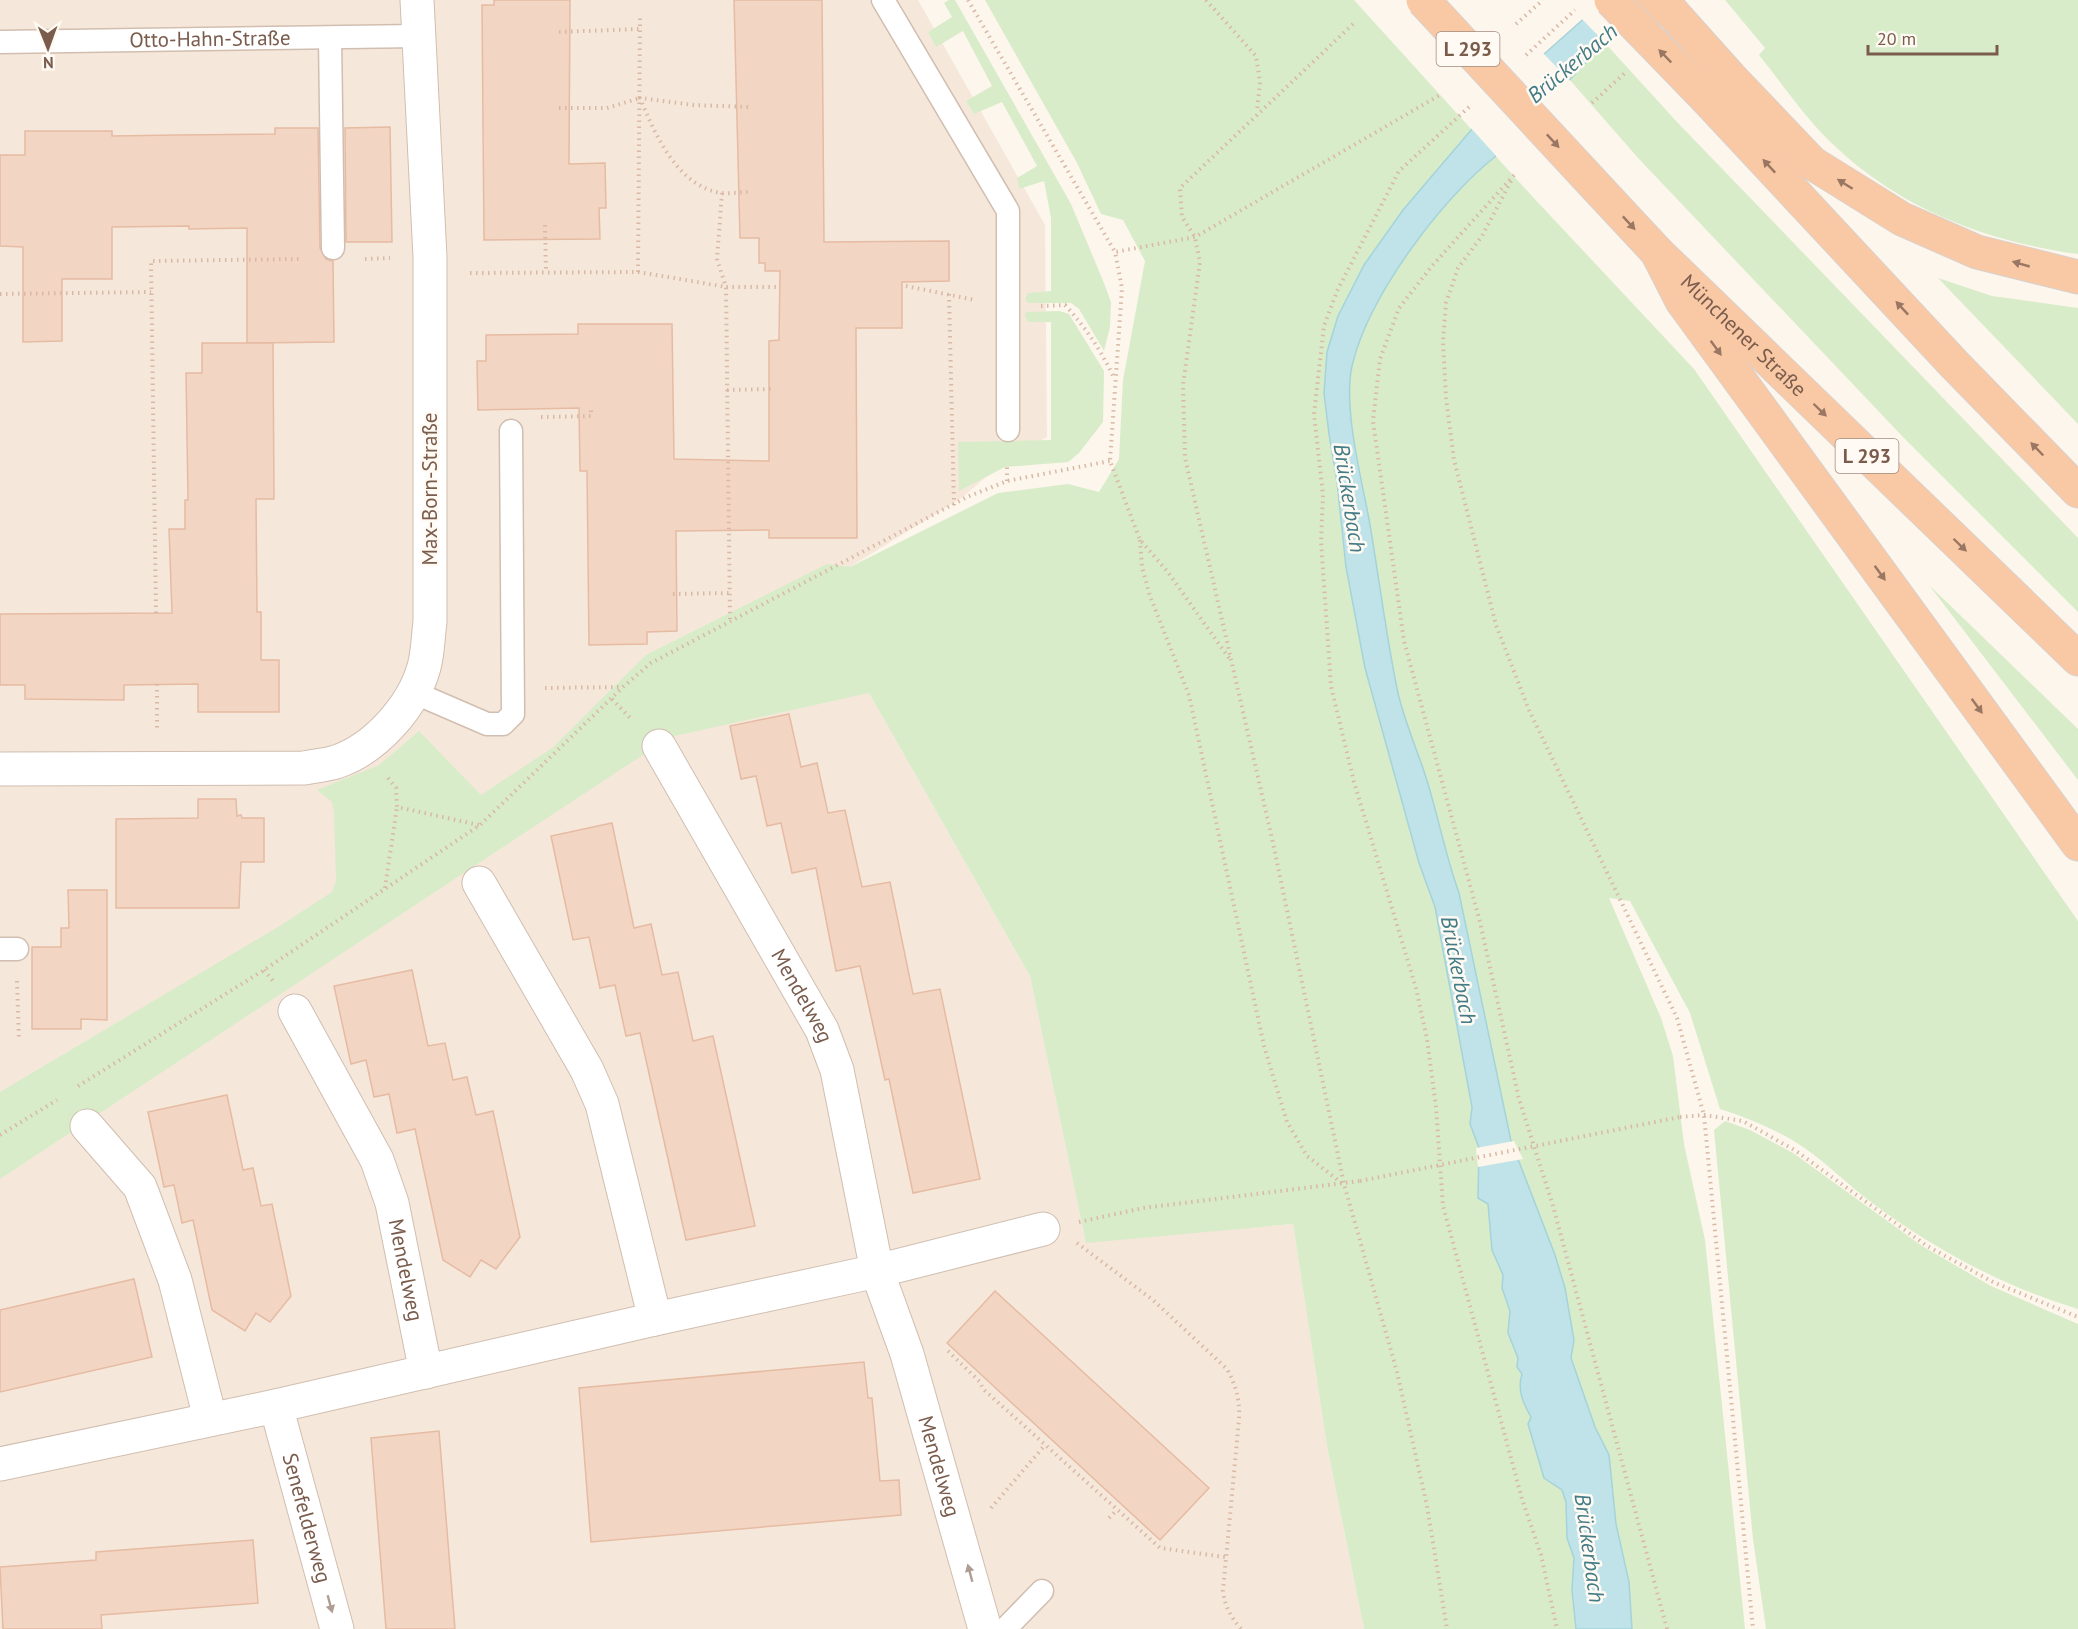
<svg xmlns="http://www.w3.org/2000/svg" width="2078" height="1629" viewBox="0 0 2078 1629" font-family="'PT Sans',sans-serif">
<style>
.residential{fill:#f5e8da}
.green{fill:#d8ecc9}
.water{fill:#bfe3e8;stroke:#a5d3da;stroke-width:1.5}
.pier{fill:#fdf6ec}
.building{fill:#f3d5c3;stroke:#e6bba3;stroke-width:1.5}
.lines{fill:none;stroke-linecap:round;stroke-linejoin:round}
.service-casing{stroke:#d1beb0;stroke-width:25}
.minor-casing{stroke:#d1beb0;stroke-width:35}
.trunk-casing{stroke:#dad1cd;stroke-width:35}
.path{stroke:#d9b8a5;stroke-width:4;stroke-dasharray:1.5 4.5;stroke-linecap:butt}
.service{stroke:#fff;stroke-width:22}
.minor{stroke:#fff;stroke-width:33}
.trunk{stroke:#f9c8a4;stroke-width:33}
.trunk-bridge-casing{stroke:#dad1cd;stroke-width:35;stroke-linecap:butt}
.path-bridge{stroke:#d9b8a5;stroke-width:4;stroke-dasharray:1.5 4.5;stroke-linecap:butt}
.trunk-bridge{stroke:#f9c8a4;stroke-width:33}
.oneway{fill:#9a7763}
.oneway2{fill:#af9d94}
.labels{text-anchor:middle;stroke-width:5;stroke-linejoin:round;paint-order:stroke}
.shield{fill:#fffaf3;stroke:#a28b7f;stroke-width:1.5}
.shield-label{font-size:20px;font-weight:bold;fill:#7a5c4d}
.street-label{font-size:21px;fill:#7a5c4d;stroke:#fffaf3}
.water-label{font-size:22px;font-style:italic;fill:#437c86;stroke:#fffaf3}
</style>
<rect width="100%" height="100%" fill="#fdf6ec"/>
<polygon class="residential" points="0,0 918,0 1045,225 1047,437 1003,462 963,497 850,567 869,693 1030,976 1086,1242 1293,1224 1327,1446 1364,1629 0,1629"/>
<g class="green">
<polygon points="949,0 955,0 1071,204 1104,283 1111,302 1110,327 1104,351 1079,309 1071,303 1028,303 1025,299 1028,293 1051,291 1051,218 1044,181 1019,189 1017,178 1037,166 1002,102 974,114 966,101 992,86 963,31 936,47 928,32 952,17 944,3"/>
<path d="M985,0H1354L1531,195L1694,369L2078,921V1309C2004,1287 1932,1248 1871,1202C1848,1185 1827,1163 1803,1147C1778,1130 1748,1118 1720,1109L1690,1013L1630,901L1609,898L1661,1018L1673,1056L1684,1144L1705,1240L1745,1629H1364L1327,1446L1293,1224L1086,1243L1030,976L869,693L670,737L0,1179V1092L278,927L332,892L336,881L334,812L332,802L317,790L379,765L419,731L481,795L552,748L646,655L827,564L850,567L998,493L1068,484L1099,492L1119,459L1123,380L1145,261L1123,220L1101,214L1077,163Z"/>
<path d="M1725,0H2078V254C1989,242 1905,211 1838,149C1808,122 1784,86 1759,55L1765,48Z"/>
<polygon points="1605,43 1677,122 2078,538 2078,612 1903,437 1639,159 1569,79"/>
<polygon points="1938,278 1992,296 2078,308 2078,424"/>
<polygon points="1059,311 1069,314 1104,371 1103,422 1079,453 1068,462 1005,467 959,491 958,442 1051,440 1051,322 1028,322 1025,316 1026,312"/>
<polygon points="1929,585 2078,729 2078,780"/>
<polygon points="1725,1121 1750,1130 1793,1153 1922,1246 1991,1286 2078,1324 2078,1629 1766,1629 1753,1539 1714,1130"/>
</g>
<path class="water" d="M1605,0H1666L1605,43L1496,156C1441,199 1368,297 1352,366C1343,407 1361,477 1369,519C1379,577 1386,636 1398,693C1405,724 1419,753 1428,784C1439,820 1446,857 1459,893L1511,1141L1555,1255L1565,1288L1574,1340L1571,1358L1595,1427L1609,1455L1616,1524L1629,1582L1632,1629H1576L1572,1590L1574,1558L1567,1538L1566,1502L1562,1490L1544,1478L1528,1424L1531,1417C1523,1403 1517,1390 1522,1374L1517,1367L1518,1358L1508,1333L1510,1311L1502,1288L1503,1275L1492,1250L1488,1204L1478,1198L1479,1148L1470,1124L1472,1107L1435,907L1419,863L1365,668L1346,567L1337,482L1329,434L1324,393L1327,352L1338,316L1364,265L1403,210L1472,129L1544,54Z"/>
<g class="pier">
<polygon points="1600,0 1668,2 1607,45 1580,17"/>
<polygon points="1542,52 1571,82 1498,158 1470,127"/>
<polygon points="1514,1141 1523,1159 1478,1167 1476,1148"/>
</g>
<g class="building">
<polygon points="494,0 570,0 569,164 605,163 606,208 599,208 600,239 484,240 482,5 494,5"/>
<polygon points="734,0 822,0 824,242 949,241 949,281 902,282 902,328 856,328 857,538 769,538 769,530 676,531 677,631 647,632 647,644 589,645 587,471 580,471 579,408 478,410 477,361 486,361 486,335 578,334 578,324 672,324 674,459 769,461 769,341 779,340 780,271 765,271 765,263 759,263 759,238 740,238"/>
<polygon points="390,127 392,242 346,242 345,128"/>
<polygon points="275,128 318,128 320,248 326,259 333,261 334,342 247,343 247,228 189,229 189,226 112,227 112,279 62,279 62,341 23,342 23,247 0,246 0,155 25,155 25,131 112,131 112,136 177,135 275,134"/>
<polygon points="202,343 273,343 274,499 256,499 257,612 261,612 261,660 279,660 279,712 198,712 198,684 124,685 124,700 25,699 25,685 0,685 0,614 172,613 169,529 185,529 185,500 188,500 186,373 202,373"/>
<polygon points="789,714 801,767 817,763 828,813 845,810 862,887 890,882 913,994 940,989 980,1179 913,1193 889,1079 885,1080 860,966 836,971 816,868 792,873 781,823 767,826 756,776 741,779 730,726"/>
<polygon points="198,799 236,799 237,816 241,815 242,818 264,818 264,862 241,862 239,908 116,908 116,819 198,818"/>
<polygon points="612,823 634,928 651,924 662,975 678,972 693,1041 713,1036 755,1226 686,1240 640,1033 626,1036 615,985 600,988 589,937 573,940 551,836"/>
<polygon points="68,890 107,890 107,1020 81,1019 81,1029 32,1029 32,947 61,947 61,928 69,928"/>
<polygon points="412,970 428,1046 445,1043 453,1080 467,1077 476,1115 493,1111 520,1237 496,1269 481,1260 470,1277 443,1260 415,1129 397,1133 389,1094 374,1097 366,1060 351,1064 334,986"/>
<polygon points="227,1095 243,1170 253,1168 261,1206 272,1204 291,1296 270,1322 256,1313 245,1331 212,1310 193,1220 182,1223 174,1185 164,1187 148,1112"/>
<polygon points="134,1279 152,1357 0,1392 0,1310"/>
<polygon points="995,1291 1209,1488 1160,1540 947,1343"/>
<polygon points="864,1362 868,1398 872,1398 880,1481 899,1480 901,1515 591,1542 579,1388"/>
<polygon points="439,1431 455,1629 386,1629 371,1438"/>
<polygon points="253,1540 258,1603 101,1615 102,1629 3,1629 0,1567 96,1560 96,1552"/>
</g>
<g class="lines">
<defs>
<g id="service">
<polyline points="883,0 1008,211 1008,430"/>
<polyline points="330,38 333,248"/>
<path id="s1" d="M0,42L418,36"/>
<polyline points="413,692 487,724 503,724 513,714 511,431"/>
<polyline points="0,949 17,949"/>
<polyline points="1005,1629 1042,1591"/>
</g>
<g id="minor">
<path id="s2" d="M659,746L822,1030L837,1070L877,1271L907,1354L985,1629"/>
<path d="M0,769L304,768C314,766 326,765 336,762C375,749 413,707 424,667C428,653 428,636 430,622V257L417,0"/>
<polyline points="479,883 587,1070 602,1104 655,1319"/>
<path id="s3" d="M295,1011L377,1160L392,1203L426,1372"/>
<polyline points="87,1126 140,1187 175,1280 210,1418"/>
<path id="s4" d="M276,1406L337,1629"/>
<polyline points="0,1464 276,1406 655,1319 877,1271 1043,1229"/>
</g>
<g id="trunk">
<polyline points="1646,0 1671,11"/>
<polyline points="1730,77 1812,163 1902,219 1977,252 2078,277"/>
<polyline points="1706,98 1954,364 2078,491"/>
<path id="s5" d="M1602,193L1657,252L2078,659"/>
<polyline points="1657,252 1682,301 2078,844"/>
</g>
</defs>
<use href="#service" class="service-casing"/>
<use href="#minor" class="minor-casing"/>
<use href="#trunk" class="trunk-casing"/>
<g class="path">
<polyline points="968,0 1115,252"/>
<polyline points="1206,0 1256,56 1260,82 1257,111"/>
<polyline points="1353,24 1180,188 1182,217 1195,237 1200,262 1183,385 1185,458 1273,843 1344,1184 1397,1372 1427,1506 1447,1629"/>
<polyline points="1516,24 1543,0"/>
<polyline points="559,32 640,29"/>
<polyline points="1526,55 1575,10"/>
<polyline points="1592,103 1627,71"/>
<path d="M748,107L694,105L640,98C655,134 677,186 721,193C730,194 740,192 749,192"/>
<polyline points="1469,107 1399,171 1337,291 1324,326 1314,414 1323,495 1321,541 1331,686 1354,782 1416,988 1427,1039 1436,1107 1443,1206 1522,1499 1541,1555 1557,1629"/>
<polyline points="559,108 607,108 640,98"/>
<polyline points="1514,175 1432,266 1399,308 1380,359 1373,421 1404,641 1480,922 1519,1099 1553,1206 1667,1629"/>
<polyline points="1511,181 1482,236 1458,268 1446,303 1443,342 1446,398 1454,460 1496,625 1529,710 1677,1018 1704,1115 1753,1629"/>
<polyline points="722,193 717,259 726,287 780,287"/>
<polyline points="545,225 546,272"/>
<polyline points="365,259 390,258"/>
<polyline points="638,272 640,17"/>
<polyline points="470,273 638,272 726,287 730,619"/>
<polyline points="906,286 975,300"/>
<polyline points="0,294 151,292"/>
<polyline points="949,294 954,505"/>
<path d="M1041,306L1065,305C1086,328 1101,350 1114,378"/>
<polyline points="727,390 773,389"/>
<polyline points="541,417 591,416 591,408"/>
<polyline points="1007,481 1007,464"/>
<polyline points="1140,540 1142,567 1150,596 1189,695 1264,1046 1287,1122 1307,1156 1343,1184"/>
<polyline points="673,594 730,593"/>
<polyline points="156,613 151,261 303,259"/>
<polyline points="1229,658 1167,571 1140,540 1110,461 1122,288 1115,252 1195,237 1440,95"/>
<polyline points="157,684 157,731"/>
<polyline points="545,688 622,687"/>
<polyline points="612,699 632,720"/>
<polyline points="388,778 396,788 397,807 479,825"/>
<polyline points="385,888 397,807"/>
<polyline points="264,970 273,981"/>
<polyline points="17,981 19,1041"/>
<polyline points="78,1086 264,970 480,825 623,687 651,663 967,497 1007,481 1110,461"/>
<polyline points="1680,1117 1704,1115 1743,1121 1796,1151 1927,1246 1993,1282 2078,1317"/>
<polyline points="0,1135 57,1100"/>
<polyline points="1079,1222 1143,1208 1360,1181"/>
<path d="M1077,1243L1153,1300L1227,1369C1236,1386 1240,1400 1239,1419L1223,1591C1225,1607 1231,1617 1241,1629"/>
<polyline points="948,1351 980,1382 983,1389 1160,1548 1225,1557"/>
<polyline points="991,1508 1045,1445"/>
<polyline points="1109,1518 1117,1510"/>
</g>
<use href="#service" class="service"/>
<use href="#minor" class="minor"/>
<use href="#trunk" class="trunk"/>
<defs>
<g id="trunk-bridge">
<polyline points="1423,0 1602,193"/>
<polyline points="1611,0 1706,98"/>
<polyline points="1671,11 1730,77"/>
</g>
</defs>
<use href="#trunk-bridge" class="trunk-bridge-casing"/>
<polyline class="path-bridge" points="1360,1181 1680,1117"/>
<use href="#trunk-bridge" class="trunk-bridge"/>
</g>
<defs><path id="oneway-solid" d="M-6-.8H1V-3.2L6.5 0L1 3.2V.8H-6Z" transform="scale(1.5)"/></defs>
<g class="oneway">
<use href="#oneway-solid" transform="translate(1665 56) rotate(-134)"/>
<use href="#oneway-solid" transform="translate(1553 141) rotate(47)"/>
<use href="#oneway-solid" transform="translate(1769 166) rotate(-133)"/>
<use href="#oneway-solid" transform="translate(1845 184) rotate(-148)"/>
<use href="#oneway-solid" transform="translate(1629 223) rotate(47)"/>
<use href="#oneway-solid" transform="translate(2021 264) rotate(-164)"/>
<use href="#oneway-solid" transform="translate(1902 308) rotate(-133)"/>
<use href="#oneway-solid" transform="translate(1716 348) rotate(54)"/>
<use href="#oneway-solid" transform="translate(1820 410) rotate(44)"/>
<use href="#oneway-solid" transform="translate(2037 449) rotate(-134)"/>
<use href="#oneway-solid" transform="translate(1960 545) rotate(44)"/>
<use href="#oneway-solid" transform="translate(1880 573) rotate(54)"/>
<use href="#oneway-solid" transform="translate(1977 706) rotate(54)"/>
</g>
<g class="oneway2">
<use href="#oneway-solid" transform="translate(970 1573) rotate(-105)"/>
<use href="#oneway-solid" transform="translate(330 1604) rotate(75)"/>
</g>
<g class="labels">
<g class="shield">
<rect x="1436.5" y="32" width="63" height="34" rx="4.5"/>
<rect x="1835.5" y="439" width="63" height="34" rx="4.5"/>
</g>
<g class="shield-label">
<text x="1468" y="56">L 293</text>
<text x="1867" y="463">L 293</text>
</g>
<g class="street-label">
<text dy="7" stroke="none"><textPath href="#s1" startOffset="210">Otto-Hahn-Straße</textPath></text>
<text dy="7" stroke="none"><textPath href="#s5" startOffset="201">Münchener Straße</textPath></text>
<text transform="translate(430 489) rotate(-90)" y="7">Max-Born-Straße</text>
<text dy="7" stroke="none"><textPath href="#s2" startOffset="288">Mendelweg</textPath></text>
<text dy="7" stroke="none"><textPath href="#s3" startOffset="284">Mendelweg</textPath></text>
<text dy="7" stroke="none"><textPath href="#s2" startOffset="780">Mendelweg</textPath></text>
<text dy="7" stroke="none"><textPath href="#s4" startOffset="116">Senefelderweg</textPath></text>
</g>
<g class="water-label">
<text transform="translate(1572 63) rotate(-40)" y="8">Brückerbach</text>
<text transform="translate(1350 498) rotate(81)" y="8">Brückerbach</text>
<text transform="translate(1459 970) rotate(79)" y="8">Brückerbach</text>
<text transform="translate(1590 1548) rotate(82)" y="8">Brückerbach</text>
</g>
</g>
<g transform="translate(48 48) rotate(179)" stroke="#fffaf3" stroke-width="4.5" paint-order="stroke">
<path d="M0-4.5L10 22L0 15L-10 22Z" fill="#7a5c4d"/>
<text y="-9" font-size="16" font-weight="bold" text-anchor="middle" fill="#7a5c4d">N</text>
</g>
<path d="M1868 45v9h129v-9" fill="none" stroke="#7a5c4d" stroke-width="3"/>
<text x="1877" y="45" font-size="18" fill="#7a5c4d" stroke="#fffaf3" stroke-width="4.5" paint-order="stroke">20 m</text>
</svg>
